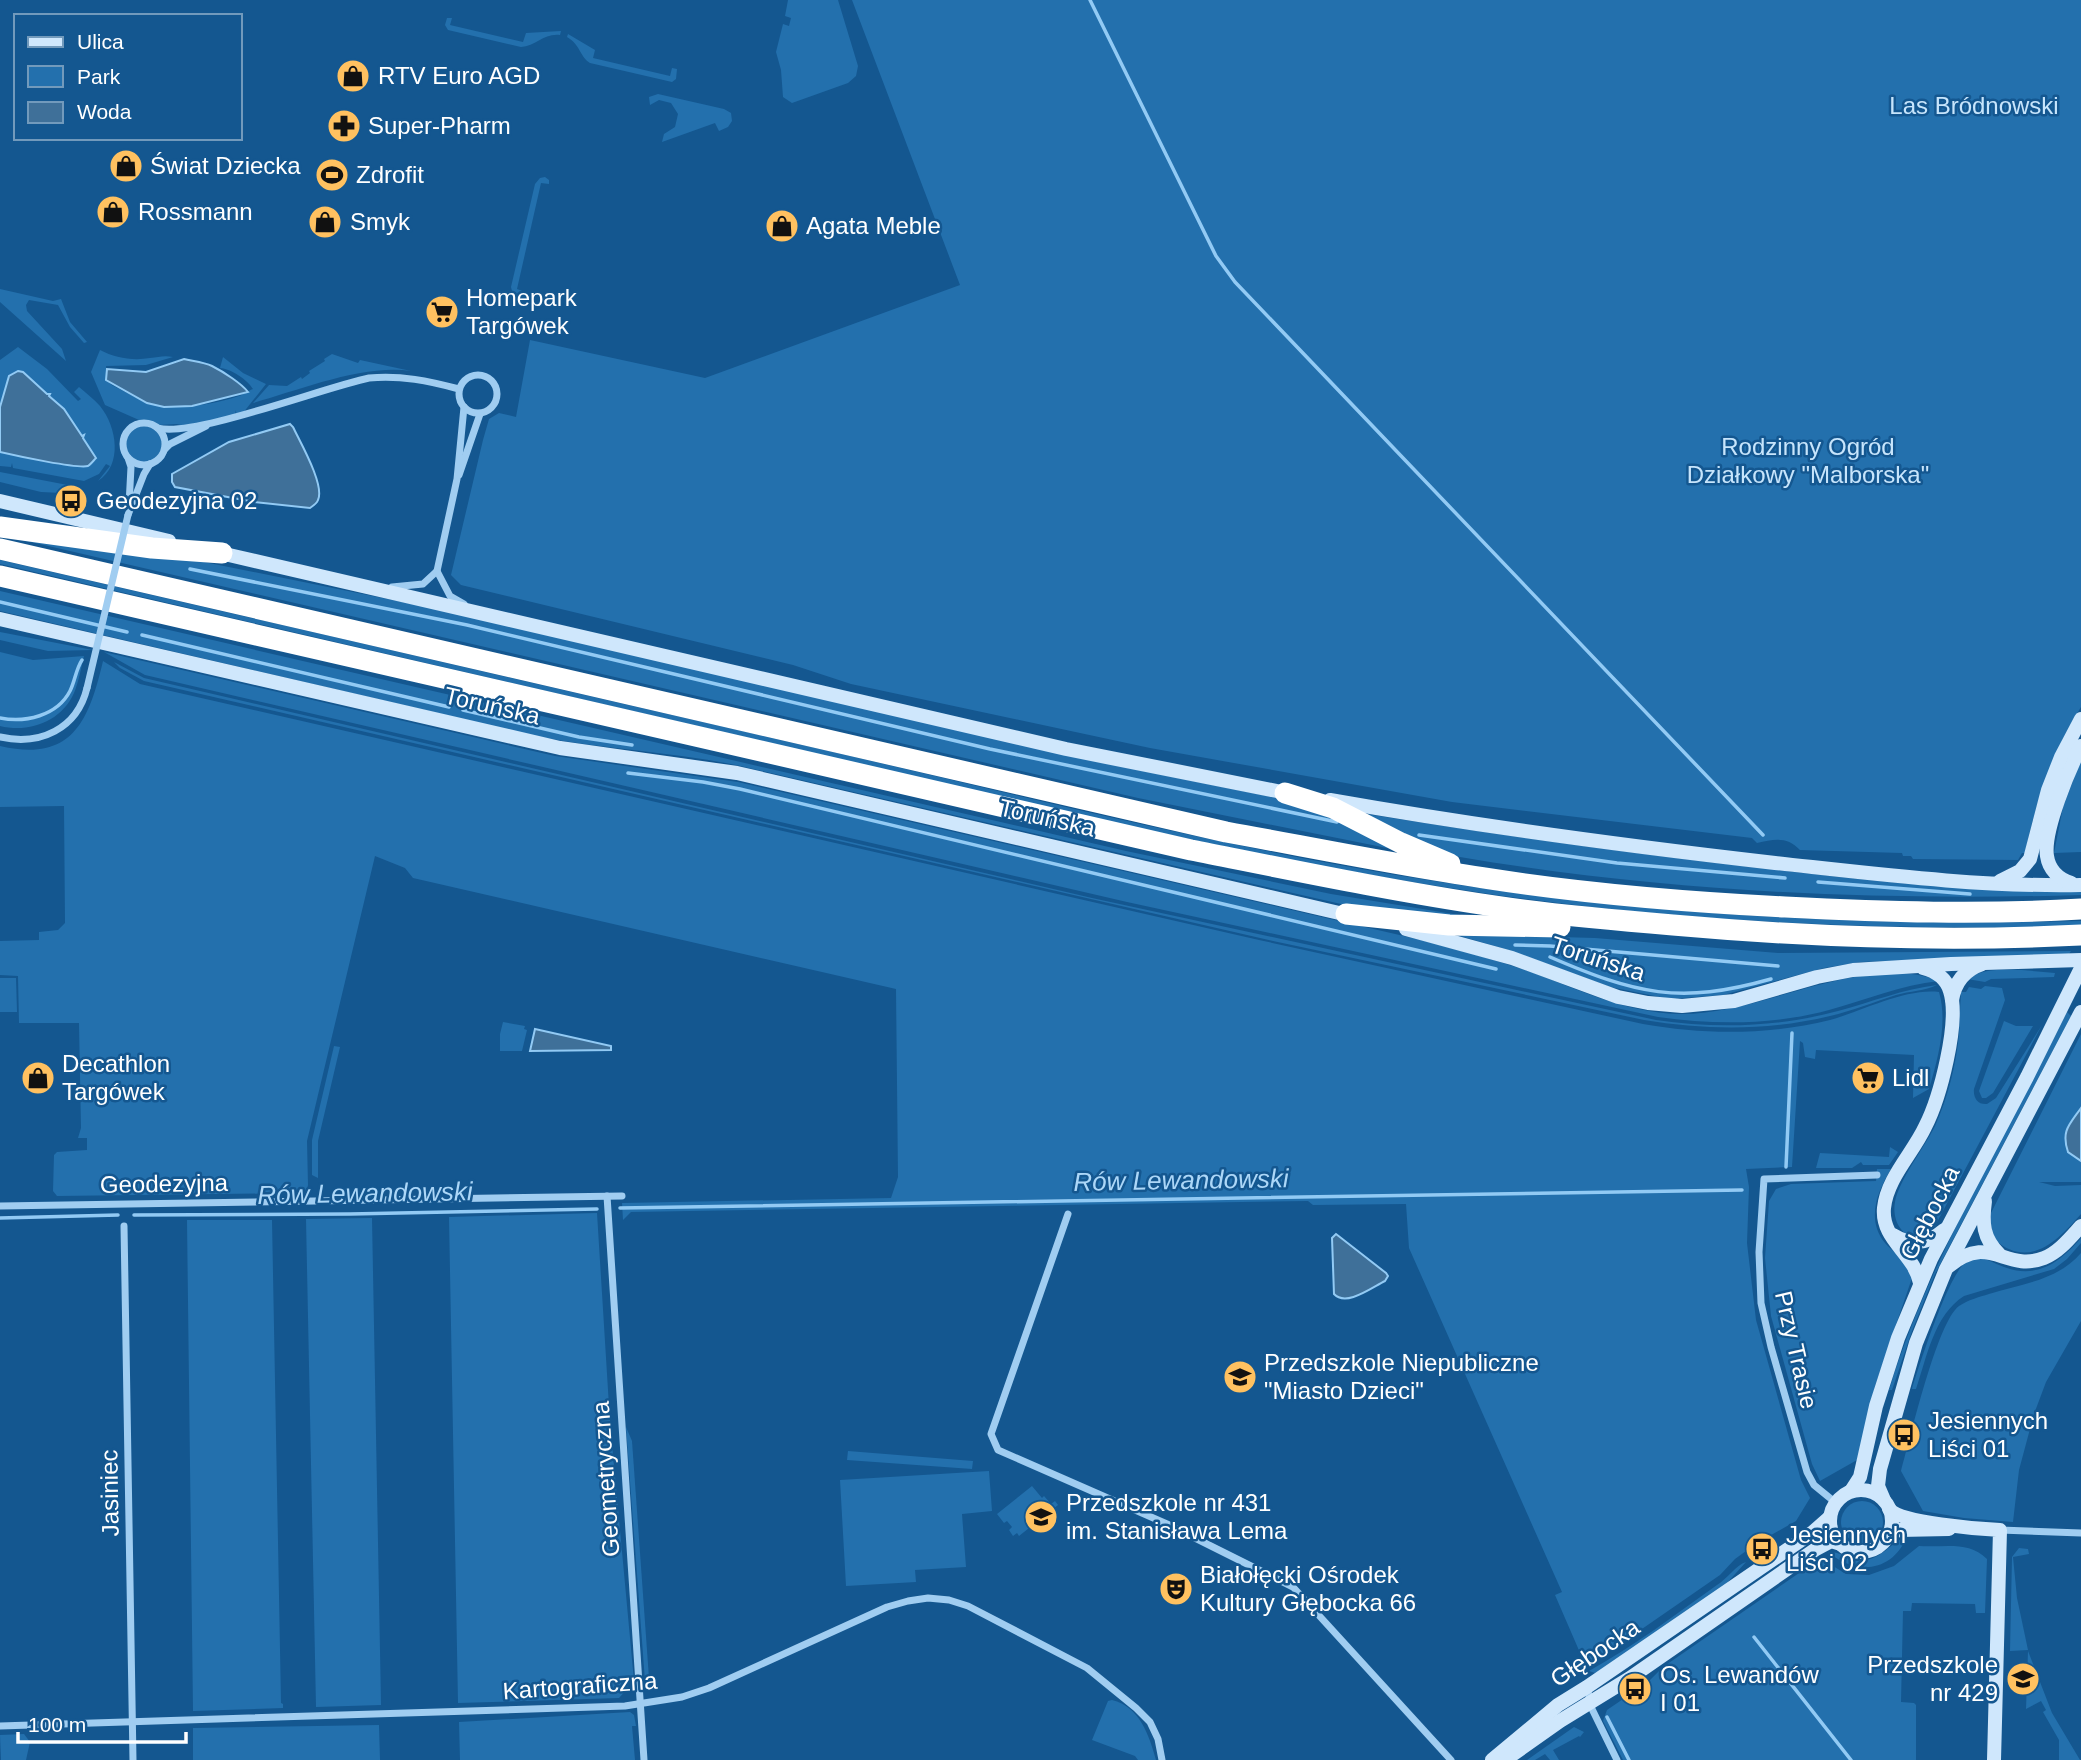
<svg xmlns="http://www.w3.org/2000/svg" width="2081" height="1760" viewBox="0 0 2081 1760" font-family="Helvetica,sans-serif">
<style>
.green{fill:#2370ad}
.water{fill:#3f7099;stroke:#92caf4;stroke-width:2}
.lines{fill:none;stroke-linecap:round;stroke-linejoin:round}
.stream{stroke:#92caf4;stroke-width:3.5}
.street{stroke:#a0cdf1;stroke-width:7}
.secondary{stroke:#cfe7fc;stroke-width:14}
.highway{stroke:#fff;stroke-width:21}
.street-bridge{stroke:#a0cdf1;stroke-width:7}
.labels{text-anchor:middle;stroke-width:5;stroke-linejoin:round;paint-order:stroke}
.poi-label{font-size:24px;fill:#fff;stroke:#145790;text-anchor:start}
.park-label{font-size:24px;fill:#c7e5fc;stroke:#145790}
.street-label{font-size:24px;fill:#fff;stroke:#145790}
.water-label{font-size:26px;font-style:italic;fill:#acd7f8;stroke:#145790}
</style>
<rect width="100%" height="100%" fill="#145790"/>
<g class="green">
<polygon points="788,0 838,0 858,66 856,76 848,83 792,103 783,97 781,70 776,52 783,24 789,26 791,18 785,16"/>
<path d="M852,0H2081V707C2052,752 2036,801 2025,853H2022L2018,860L1913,859L1911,856H1903L1902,853L1800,850C1787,836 1774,839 1757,843L1752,838L1452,802L1150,748L851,684L793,665L461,585L451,575L483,440L489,419L499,413L516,417L530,340L705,378L960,285Z"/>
<path d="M447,18H452L450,25L523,42L526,33L561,31L560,35C544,33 536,46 521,47L448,30L445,25Z"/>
<path d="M568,34L595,50L593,58L670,76L672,68L677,69L676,79L672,82L590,63C580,57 580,44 567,37Z"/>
<polygon points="658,94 724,109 731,113 732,121 728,127 719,131 715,123 662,142 664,134 675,127 678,114 671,103 659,100 650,105 649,97"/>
<polygon points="545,177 549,180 549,184 541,183 517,289 525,292 524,295 519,297 512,291 511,287 535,184 540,178"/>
<polygon points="0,289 53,301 61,299 70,322 87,342 84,343 70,327 58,305 29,300 26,305 27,311 62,349 66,361 0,302"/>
<path d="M18,347L47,369L78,401L81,399L74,392L79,387C86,393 94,399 100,406C117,427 123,465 98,481L110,466L106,464L99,474L84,481L13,468L12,463L11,467L0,466V452L84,466L94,459L92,451L83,438L85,436L82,437L64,409L18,371L11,374L0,407V360Z"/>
<path d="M100,350C115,358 133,361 150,358C159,357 164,355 173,357L146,365L106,366C108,388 108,382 129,394C163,414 204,407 239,396C245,394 247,391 253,389C247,379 231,369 220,368L223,357L243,373L266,384L243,413L237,415L235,410L236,416L193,428L177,424L159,425C193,474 112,482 121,440C123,430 130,424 139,420L105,405L91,372Z"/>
<path d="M332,354L358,363L360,360L411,371C363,364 300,390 253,403L269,385L287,386L301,377L302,379L310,373L309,371L325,361L324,359Z"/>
<polygon points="0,472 78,487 77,494 83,495 82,498 62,493 41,492 0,482"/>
<polygon points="5,536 194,560 422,606 1079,758 1292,801 1302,803 1402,851 1138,798"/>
<path d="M0,560C273,623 546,686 820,749C1023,796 1227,849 1434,881C1648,915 1864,927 2081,921V926C1879,931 1676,922 1476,892C1251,859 1030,803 809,752C539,689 270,627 0,564Z"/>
<path d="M0,591L1126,851L1331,894L1490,920L1373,910L1341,904L736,765C671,752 605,749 540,737L0,611Z"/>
<polygon points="0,632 93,650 48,651 0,640"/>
<path d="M0,652L33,660L84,656C81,668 79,681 74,693C61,722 29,733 0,726Z"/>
<path d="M104,652L555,756L738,782L1421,940C1459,950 1497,960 1534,973C1581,991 1626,1012 1678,1014C1760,1016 1864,951 1939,981C1901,985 1866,1000 1829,1010C1774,1025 1715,1025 1658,1017L1127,902L145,675Z"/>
<path d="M103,661L140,684L1259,940L1643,1024C1705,1035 1769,1035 1830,1020C1862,1011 1906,988 1939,992C1948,1022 1938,1059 1929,1089L1913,1098L1914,1055L1816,1050L1815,1059L1805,1057L1803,1043L1800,1041L1792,1167L1746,1169L1749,1187L1747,1243L1756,1320L1801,1480L1810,1498L1796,1521L1757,1543L1735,1559L1720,1575L1613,1649L1589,1661L1586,1660L1583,1655H1581L1555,1595L1562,1592L1409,1248L1406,1204L1313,1205L1308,1201L631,1212L623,1220L622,1203L891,1198L898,1177L896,989L413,878L405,868L375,856L307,1141L308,1185L306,1193L57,1196L53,1191L54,1155L57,1152L87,1150V1138H78L81,1128L79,1023H19L18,976L0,975V941L39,940V932L58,930L65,923L64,806L0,807V746C73,763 89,720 103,661Z"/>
<path d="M114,662L144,678L1092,898L1656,1020C1717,1029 1779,1027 1838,1011C1872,1002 1903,989 1937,985C1925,991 1910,991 1896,995C1874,1002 1852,1011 1830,1016C1768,1031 1706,1030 1644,1020L1273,941L144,681L120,668Z"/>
<polygon points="2081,760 2081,852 2054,853 2063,807"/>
<path d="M1366,814C1500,835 1634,854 1770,869C1874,881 1976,892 2081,892V895C1874,901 1665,892 1460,857L1437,850Z"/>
<polygon points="1443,931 1485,935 1595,938 1778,953 2071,951 2069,954 1860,962 1824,968 1723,995 1670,999 1610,987 1512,951"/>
<path d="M2022,970L2055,973L2054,977L1991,979L1985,982L1967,979C1983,968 2004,970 2022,970Z"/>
<polygon points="0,978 16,978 17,1012 0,1012"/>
<path d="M1985,986L2002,988L2005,1000L1974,1089C1973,1098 1978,1105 1987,1104L1996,1098L2042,1025L1935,1226C1915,1251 1890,1229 1895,1202C1899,1180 1924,1148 1935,1126C1948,1097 1956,1065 1959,1034C1960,1019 1960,1006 1961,992H1966L1969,987L1981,989Z"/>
<path d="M2067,1012L2071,1016L1935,1274L1912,1331L1892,1390H1889C1930,1256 2006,1137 2067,1012Z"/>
<polygon points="2004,1021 2016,1026 2033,1026 1993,1093 1986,1098 1982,1098 1979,1091"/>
<polygon points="503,1022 525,1026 524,1029 527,1030 522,1051 500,1051 500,1034"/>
<path d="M2081,1034C2081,1052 2081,1092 2081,1107C2076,1127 2058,1126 2068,1152L2081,1161V1182H2039L2055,1186L2081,1185V1214C2058,1240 2030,1270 1995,1240L1989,1223L1991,1213Z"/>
<polygon points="334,1046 340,1047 318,1141 318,1178 312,1175 312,1140"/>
<polygon points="1890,1147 1898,1152 1889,1165 1863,1165 1861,1162 1852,1168 1816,1168 1820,1153 1889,1157"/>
<path d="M1877,1169H1891C1877,1192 1866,1220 1885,1243C1890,1249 1897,1253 1902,1258C1907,1263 1909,1272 1912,1278L1875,1386L1857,1460L1820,1481L1812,1464L1771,1316L1765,1258L1769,1201L1776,1189L1791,1184L1876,1181Z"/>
<polygon points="597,1213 610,1422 634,1681 628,1683 628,1688 619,1698 458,1703 449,1217"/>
<polygon points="372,1218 381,1705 316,1707 306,1219"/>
<polygon points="272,1220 281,1703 283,1704 283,1708 193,1711 187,1220"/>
<path d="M2081,1238V1243L2067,1259L2054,1269L1964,1296C1934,1315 1927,1357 1916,1389H1912C1919,1366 1949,1272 1967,1261C1981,1253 1994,1264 2007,1268C2039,1279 2062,1260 2081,1238Z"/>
<path d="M2081,1253V1321L2046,1382L2034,1414L2019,1470L2013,1522L1964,1518L1923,1511L1901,1471C1910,1439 1937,1322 1959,1306C1968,1300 1979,1297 1989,1294C2022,1284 2058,1280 2081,1253Z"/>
<polygon points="626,1427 632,1441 649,1678 645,1681"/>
<polygon points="848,1451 973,1461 972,1469 847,1460"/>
<polygon points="989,1471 992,1511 962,1514 966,1567 915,1570 916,1582 846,1586 840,1480"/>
<polygon points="1032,1486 1042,1498 1044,1496 1051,1504 1055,1501 1058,1505 1019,1536 1017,1533 1013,1536 1009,1530 1012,1527 1007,1521 1004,1523 997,1514"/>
<circle cx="1862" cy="1522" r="21"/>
<path d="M1907,1536C1893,1572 1856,1576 1828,1552C1839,1551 1846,1558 1856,1560C1880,1563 1888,1544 1907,1536Z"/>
<path d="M1919,1546C1944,1548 1968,1540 1987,1559L1985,1613H1976L1975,1604L1912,1603L1911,1611H1903L1901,1702L1914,1703L1916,1705V1760H1623L1603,1721L1607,1710L1648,1682L1663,1667L1818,1560L1825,1561L1846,1574L1869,1575L1894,1566Z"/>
<polygon points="2019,1548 2028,1549 2029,1554 2013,1557 2017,1598 2028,1650 2010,1651 2012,1557"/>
<path d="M1746,1562L1726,1584L1600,1670L1595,1673L1589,1671C1634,1646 1675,1615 1717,1585C1727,1579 1736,1565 1746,1562Z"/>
<polygon points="2028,1651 2052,1713 2080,1760 2059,1760 2059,1740 2043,1712 2046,1710 2041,1701 2026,1709"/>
<path d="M1112,1700C1140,1707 1149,1735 1156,1760H1138L1135,1756L1092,1740L1108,1701Z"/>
<polygon points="630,1712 634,1715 636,1726 632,1726 635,1760 460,1760 459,1722"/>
<polygon points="379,1725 380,1760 193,1760 193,1728"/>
<polygon points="1574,1727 1584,1732 1580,1737 1579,1736 1553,1750 1559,1760 1550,1760 1545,1754 1535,1760 1527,1760"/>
<polygon points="24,1734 30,1742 26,1760 1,1760 0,1735"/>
</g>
<g class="water">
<path d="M184,359C192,361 204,362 212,366C224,372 242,384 248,392L192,406L164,407L147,403L106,380L107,369L146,372Z"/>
<path d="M18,371L23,372L47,394H50L49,396L64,409L82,436L84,435L83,438L96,458C94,460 91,464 88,466C78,469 17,456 0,452V407L9,376Z"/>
<path d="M290,424L293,427C300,442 325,485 318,500C317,503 313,506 310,508L254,502L175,487L172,482V474L229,442Z"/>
<polygon points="535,1029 611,1046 611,1050 530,1051"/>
<path d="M2081,1108V1161L2068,1152C2061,1131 2069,1125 2081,1108Z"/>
<path d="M1336,1234L1386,1273L1388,1276L1385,1281C1371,1288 1346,1307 1334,1294L1332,1238Z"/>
</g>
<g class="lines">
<g class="stream">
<polyline points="1090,0 1216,256 1235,282 1763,835"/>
<polyline points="190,569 467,625 990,749 1337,822"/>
<polyline points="0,602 127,632"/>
<polyline points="142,635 449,707"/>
<polyline points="463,710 579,737 632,745"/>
<path d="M0,718C25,723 57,716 70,691C75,681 76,669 82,660"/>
<polyline points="628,773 703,782 740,789 1496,969"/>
<polyline points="1419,835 1617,863 1785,878"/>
<polyline points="1818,882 1970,894"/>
<polyline points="1515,945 1550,946 1778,966"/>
<path d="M1550,957C1636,994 1679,1005 1771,979"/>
<polyline points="1786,1167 1792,1033"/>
<polyline points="620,1208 1742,1190"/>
<polyline points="134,1215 350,1214 597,1209"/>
<polyline points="0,1218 118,1215"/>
<polyline points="1754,1637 1851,1760"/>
<polyline points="1607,1717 1629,1760"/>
</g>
<g class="street">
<circle cx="478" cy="394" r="19"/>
<circle cx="144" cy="444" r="21"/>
<path d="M158,428C192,438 325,387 369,378C401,375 429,381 459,389"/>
<polyline points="165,449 170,444 206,426"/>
<polyline points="128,458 131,467 129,505"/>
<polyline points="459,475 480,414"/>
<polyline points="128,515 144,474 150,464"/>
<polyline points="437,571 450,596 464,604"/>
<polyline points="392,587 423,584 437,571 457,479 464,407"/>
<path d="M0,737C40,746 77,729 87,688"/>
<polyline points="607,1196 644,1760"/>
<polyline points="0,1206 622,1196"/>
<polyline points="1068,1214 991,1434 998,1450 1167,1524 1293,1587 1451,1760"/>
<polyline points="124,1226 133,1760"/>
<polyline points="1836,1503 1814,1485 1807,1472 1771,1347 1761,1303 1759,1252 1764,1179 1877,1175"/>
<polyline points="2000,1530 2081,1533"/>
<polyline points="1587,1687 1592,1709 1617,1760"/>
<polyline points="0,1726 625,1706 682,1697 709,1688 887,1607 908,1601 928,1598 949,1600 968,1606 1087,1668 1136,1708 1150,1722 1158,1739 1162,1760"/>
</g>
<g class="secondary">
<polyline points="0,501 169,541"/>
<polyline points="216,552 1066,749 1292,794"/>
<polyline points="0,619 560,748 737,773 1352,916"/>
<path d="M1330,800C1477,826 1626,846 1775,863C1877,874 1978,887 2081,885"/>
<polyline points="2000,881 2020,871 2030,859 2048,790 2061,757 2081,719"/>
<path d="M2071,883C2059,879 2049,870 2047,856C2043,831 2069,770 2081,746"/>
<polyline points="1406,929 1512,958 1618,997 1648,1003 1682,1006 1734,1001 1817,977 1853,970 1951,964 2081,960"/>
<path d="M1952,1000C1955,982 1964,970 1982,964"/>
<path d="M1985,1201C1982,1223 1983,1238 1999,1254"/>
<path d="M1893,1235C1911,1246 1928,1244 1944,1230"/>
<path d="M1949,1266C1990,1232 2005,1273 2044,1258C2059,1252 2070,1238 2081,1226"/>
<path d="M1920,1283C1914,1253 1881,1240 1884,1208C1887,1178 1913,1153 1925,1127C1940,1098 1960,1022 1950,991C1946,978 1935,971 1923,968"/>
<circle cx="1861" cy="1521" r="31"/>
<polyline points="1851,1491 1860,1477 1876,1406 1898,1338 1931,1259 2027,1077 2081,968"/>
<polyline points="1884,1500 1878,1486 1880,1469 1916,1343 1946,1269 2081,1012"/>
<path d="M1889,1509C1901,1523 1979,1529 2000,1530L1994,1760"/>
<polyline points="1889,1534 1899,1530 1949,1529"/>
<polyline points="1492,1760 1558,1705 1587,1687 1813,1532 1830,1517"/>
<polyline points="1505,1760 1560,1721 1630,1678 1816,1549 1831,1541 1841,1544"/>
</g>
<g class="highway">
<polyline points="0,527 152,548 222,553"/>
<path d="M0,549L1226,832C1314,848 1402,866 1491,879C1588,894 1687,902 1785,907C1884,912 1983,915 2081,909"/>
<path d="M0,576L1191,850C1292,870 1392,891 1494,906C1553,915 1613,920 1673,925C1808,937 1945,942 2081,935"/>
<polyline points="1285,793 1333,808 1401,843 1450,864"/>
<polyline points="1346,914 1449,925 1560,927"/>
</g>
<polyline class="street-bridge" points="87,688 128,515"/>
</g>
<defs>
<symbol id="shop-disc" viewBox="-11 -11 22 22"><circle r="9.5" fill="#ffc160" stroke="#145790"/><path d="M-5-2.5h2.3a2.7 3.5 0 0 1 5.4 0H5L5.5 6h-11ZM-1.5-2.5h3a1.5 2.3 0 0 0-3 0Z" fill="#111"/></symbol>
<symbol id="pharmacy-disc" viewBox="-11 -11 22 22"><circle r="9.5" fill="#ffc160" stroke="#145790"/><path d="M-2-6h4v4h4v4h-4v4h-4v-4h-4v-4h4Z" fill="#111"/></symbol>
<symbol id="stadium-disc" viewBox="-11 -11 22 22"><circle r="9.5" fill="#ffc160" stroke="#145790"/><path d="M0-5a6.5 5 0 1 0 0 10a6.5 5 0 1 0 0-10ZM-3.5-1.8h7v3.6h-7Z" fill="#111"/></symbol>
<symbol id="supermarket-disc" viewBox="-11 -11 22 22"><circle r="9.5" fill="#ffc160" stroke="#145790"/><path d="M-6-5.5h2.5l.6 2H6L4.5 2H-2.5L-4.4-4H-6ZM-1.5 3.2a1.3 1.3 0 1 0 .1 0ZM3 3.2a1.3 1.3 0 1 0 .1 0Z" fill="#111"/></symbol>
<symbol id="bus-disc" viewBox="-11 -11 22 22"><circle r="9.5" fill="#ffc160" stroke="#145790"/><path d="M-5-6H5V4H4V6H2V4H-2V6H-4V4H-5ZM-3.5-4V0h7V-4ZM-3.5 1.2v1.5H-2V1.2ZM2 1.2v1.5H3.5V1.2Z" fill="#111"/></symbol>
<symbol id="school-disc" viewBox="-11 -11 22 22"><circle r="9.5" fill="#ffc160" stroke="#145790"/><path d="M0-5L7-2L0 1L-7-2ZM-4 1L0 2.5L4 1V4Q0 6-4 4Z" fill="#111"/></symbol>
<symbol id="theatre-disc" viewBox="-11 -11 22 22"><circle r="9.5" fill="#ffc160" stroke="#145790"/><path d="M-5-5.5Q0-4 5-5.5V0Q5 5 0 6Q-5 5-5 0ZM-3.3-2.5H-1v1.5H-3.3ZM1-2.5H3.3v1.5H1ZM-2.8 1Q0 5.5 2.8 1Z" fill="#111"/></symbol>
</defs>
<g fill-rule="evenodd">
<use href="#shop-disc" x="334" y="57" width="38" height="38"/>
<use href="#pharmacy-disc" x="325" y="107" width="38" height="38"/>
<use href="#shop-disc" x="107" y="147" width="38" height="38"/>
<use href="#stadium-disc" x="313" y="156" width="38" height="38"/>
<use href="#shop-disc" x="94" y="193" width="38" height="38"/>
<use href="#shop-disc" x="306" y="203" width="38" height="38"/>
<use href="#shop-disc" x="763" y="207" width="38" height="38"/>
<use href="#supermarket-disc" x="423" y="293" width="38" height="38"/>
<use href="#bus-disc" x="52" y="482" width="38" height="38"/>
<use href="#shop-disc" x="19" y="1059" width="38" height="38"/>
<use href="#supermarket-disc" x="1849" y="1059" width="38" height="38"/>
<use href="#school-disc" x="1221" y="1358" width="38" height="38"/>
<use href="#bus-disc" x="1885" y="1416" width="38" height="38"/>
<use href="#school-disc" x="1022" y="1498" width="38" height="38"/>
<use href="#bus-disc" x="1743" y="1530" width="38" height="38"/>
<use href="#theatre-disc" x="1157" y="1570" width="38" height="38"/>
<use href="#school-disc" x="2004" y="1660" width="38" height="38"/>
<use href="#bus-disc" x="1616" y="1670" width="38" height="38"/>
</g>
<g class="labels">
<g class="poi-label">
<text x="378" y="84">RTV Euro AGD</text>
<text x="368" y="134">Super-Pharm</text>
<text x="150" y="174">Świat Dziecka</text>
<text x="356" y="183">Zdrofit</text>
<text x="138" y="220">Rossmann</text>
<text x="350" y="230">Smyk</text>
<text x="806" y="234">Agata Meble</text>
<text x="466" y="306">Homepark<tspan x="466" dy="28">Targówek</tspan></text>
<text x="96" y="509">Geodezyjna 02</text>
<text x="62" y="1072">Decathlon<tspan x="62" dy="28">Targówek</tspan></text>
<text x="1892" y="1086">Lidl</text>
<text x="1264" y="1371">Przedszkole Niepubliczne<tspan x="1264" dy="28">"Miasto Dzieci"</tspan></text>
<text x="1928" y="1429">Jesiennych<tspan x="1928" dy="28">Liści 01</tspan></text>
<text x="1066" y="1511">Przedszkole nr 431<tspan x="1066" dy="28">im. Stanisława Lema</tspan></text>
<text x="1786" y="1543">Jesiennych<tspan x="1786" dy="28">Liści 02</tspan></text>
<text x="1200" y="1583">Białołęcki Ośrodek<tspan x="1200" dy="28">Kultury Głębocka 66</tspan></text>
<text x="1998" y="1673" text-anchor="end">Przedszkole<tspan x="1998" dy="28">nr 429</tspan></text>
<text x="1660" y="1683">Os. Lewandów<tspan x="1660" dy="28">I 01</tspan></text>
</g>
<g class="park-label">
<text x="1974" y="114">Las Bródnowski</text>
<text x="1808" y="455">Rodzinny Ogród<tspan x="1808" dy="28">Działkowy "Malborska"</tspan></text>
</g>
<g class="street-label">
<text transform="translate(492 706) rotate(13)" y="8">Toruńska</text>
<text transform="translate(1047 818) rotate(13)" y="8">Toruńska</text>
<text transform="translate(1598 959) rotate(18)" y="8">Toruńska</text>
<text transform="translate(164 1184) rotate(-1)" y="8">Geodezyjna</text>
<text transform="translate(1930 1213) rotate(-63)" y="8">Głębocka</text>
<text transform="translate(1796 1350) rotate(77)" y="8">Przy Trasie</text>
<text transform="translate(606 1479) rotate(-94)" y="8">Geometryczna</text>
<text transform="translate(110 1493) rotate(-91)" y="8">Jasiniec</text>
<text transform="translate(1595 1653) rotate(-34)" y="8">Głębocka</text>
<text transform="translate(580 1686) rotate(-4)" y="8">Kartograficzna</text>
</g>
<g class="water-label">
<text transform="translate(1181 1180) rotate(-1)" y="9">Rów Lewandowski</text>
<text transform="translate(365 1193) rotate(-1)" y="9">Rów Lewandowski</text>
</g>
</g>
<rect x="14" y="14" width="228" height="126" fill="#145790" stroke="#729abc" stroke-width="2"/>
<rect x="28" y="37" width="35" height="10" fill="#cfe7fc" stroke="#729abc" stroke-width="2"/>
<text x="77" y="49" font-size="21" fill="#ffffff">Ulica</text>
<rect x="28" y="66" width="35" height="21" fill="#2370ad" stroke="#729abc" stroke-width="2"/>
<text x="77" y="84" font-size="21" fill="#ffffff">Park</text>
<rect x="28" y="102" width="35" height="21" fill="#3f7099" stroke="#729abc" stroke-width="2"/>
<text x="77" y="119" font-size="21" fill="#ffffff">Woda</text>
<path d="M18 1732v10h168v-10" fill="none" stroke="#ffffff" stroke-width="3.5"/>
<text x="28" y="1732" font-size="21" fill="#ffffff" stroke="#145790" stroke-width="5" paint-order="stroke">100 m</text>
</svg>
